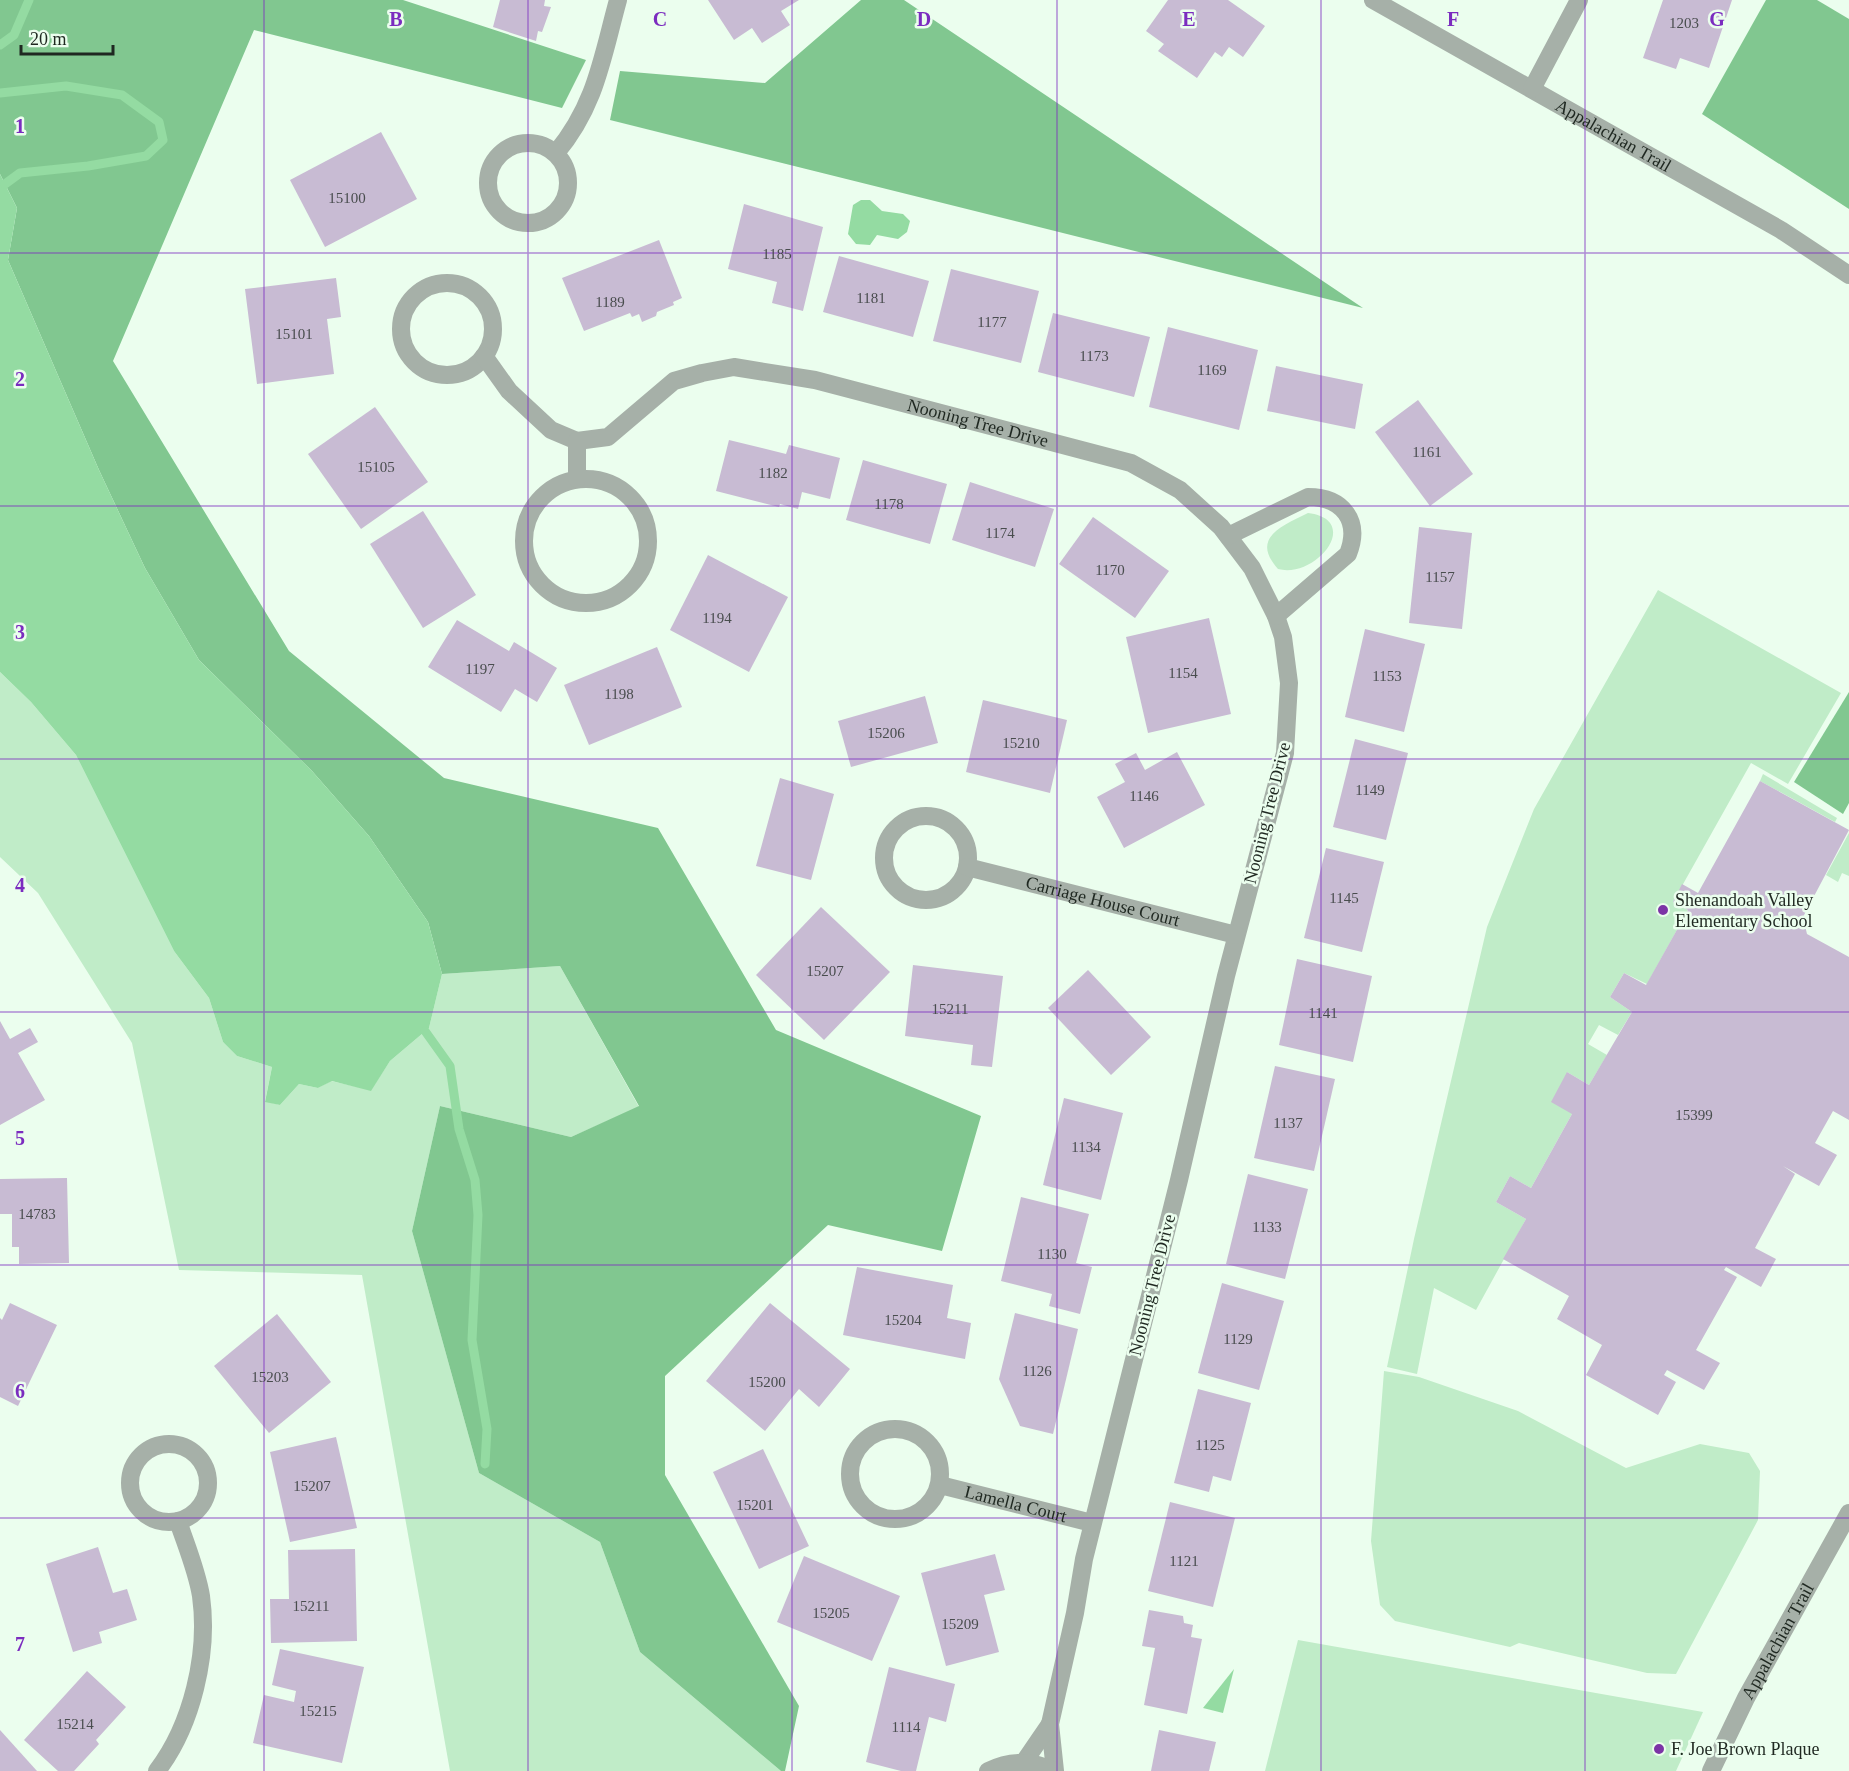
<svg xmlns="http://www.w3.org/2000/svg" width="1849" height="1771" viewBox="0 0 1849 1771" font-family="'Times New Roman',serif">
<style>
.green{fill:#c0ecc8}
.forest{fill:#81c790}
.water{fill:#94dba2}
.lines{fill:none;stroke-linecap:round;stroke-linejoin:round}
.stream{stroke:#94dba2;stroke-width:9}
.building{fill:#c8bbd3}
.street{stroke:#a6b0a8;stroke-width:18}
.grid{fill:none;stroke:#7b2cbf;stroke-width:1.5;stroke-opacity:0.55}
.poi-dot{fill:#7c34a6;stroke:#ebfeee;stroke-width:2}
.labels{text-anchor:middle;stroke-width:5;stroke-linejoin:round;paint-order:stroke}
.number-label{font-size:15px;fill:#494d4e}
.street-label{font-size:18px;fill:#1f2821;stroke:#ebfeee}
.poi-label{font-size:18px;fill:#1f2821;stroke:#ebfeee;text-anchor:start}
.grid-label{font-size:20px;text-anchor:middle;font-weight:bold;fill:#7b2cbf;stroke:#ebfeee;stroke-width:5;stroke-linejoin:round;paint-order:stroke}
</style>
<rect width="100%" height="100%" fill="#ebfeee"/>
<g class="green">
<path d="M1308,513C1363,520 1316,579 1278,569C1250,538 1282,526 1308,513Z"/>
<polygon points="1658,590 1841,693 1788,784 1751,763 1673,902 1688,910 1647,984 1624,973 1610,997 1632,1012 1618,1035 1599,1025 1588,1044 1607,1055 1589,1085 1567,1072 1572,1114 1531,1188 1510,1176 1496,1202 1526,1219 1476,1310 1434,1288 1417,1374 1387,1367 1414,1239 1487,927 1534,809"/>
<polygon points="0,672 31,702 76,755 174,951 209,998 223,1042 237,1056 272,1067 265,1101 280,1105 299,1084 318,1088 331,1081 371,1090 390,1061 429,1028 442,974 560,966 639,1107 571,1137 440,1106 412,1231 479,1473 600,1542 640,1652 781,1771 450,1771 362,1275 179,1270 132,1043 38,893 0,857"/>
<polygon points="1763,774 1837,818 1835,822 1760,781"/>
<polygon points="1849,833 1849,876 1842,873 1838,882 1826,875"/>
<polygon points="1384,1371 1419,1377 1518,1411 1626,1468 1700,1444 1749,1453 1760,1471 1758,1520 1676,1674 1647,1673 1519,1643 1510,1647 1395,1621 1380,1605 1371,1541"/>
<polygon points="1298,1640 1703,1712 1676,1771 1265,1771"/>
</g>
<g class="forest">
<polygon points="0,0 403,0 586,60 562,108 254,30 113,361 289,651 444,778 658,828 776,1030 981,1116 942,1251 828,1225 665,1376 665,1475 799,1706 785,1771 781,1771 640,1652 600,1542 479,1473 412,1231 440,1106 571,1137 639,1106 560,966 442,974 428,922 369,836 312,771 199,660 145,568 99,470 8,260 17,208 0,174"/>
<polygon points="861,0 904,0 1363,308 610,120 620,71 765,83"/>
<polygon points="1766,0 1817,0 1849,19 1849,209 1702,114"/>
<polygon points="1849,692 1849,803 1843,814 1794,782"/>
</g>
<g class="water">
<polygon points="0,174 17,208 8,260 99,470 145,568 199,660 312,771 369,836 428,922 442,974 429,1028 390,1061 371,1091 332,1081 318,1088 299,1084 280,1105 265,1102 272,1067 237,1056 223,1042 209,998 174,951 76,755 31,702 0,672"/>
<polygon points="861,200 870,200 882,211 903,214 910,221 907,232 898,239 877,235 870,245 856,244 848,234 853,205"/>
<polygon points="1234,1669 1223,1713 1203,1708"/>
</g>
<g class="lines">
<g class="stream">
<polyline points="0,45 14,35 29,0"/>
<polyline points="0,93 66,86 122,95 159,122 163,140 146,156 88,166 20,173 5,184"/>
<polyline points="425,1031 450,1066 459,1129 475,1180 478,1215 472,1340 487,1429 485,1464"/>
</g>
</g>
<g class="building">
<polygon points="500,0 545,0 544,6 551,7 542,32 538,31 536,41 493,27"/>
<polygon points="708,0 799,0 781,11 790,25 762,43 752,28 734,40"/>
<polygon points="1168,0 1228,0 1265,26 1243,57 1229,47 1222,57 1215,52 1197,78 1158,51 1164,44 1146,31"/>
<polygon points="1663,0 1732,0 1709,68 1680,58 1676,69 1643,58"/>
<polygon points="381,132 417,199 325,247 290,180"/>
<polygon points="744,204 823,227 803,311 772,303 777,282 728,269"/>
<polygon points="659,240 682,298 673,302 674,305 657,312 656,316 642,322 639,314 632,317 630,313 584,331 562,278"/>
<polygon points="839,256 929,281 913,337 823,312"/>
<polygon points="951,269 1039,291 1021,363 933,341"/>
<polygon points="336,278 341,317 327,319 334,374 257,384 245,289"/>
<polygon points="1053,313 1150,337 1134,397 1038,372"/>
<polygon points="1168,327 1258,350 1239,430 1149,407"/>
<polygon points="1276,366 1363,384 1355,429 1267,411"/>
<polygon points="1418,400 1473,474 1430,506 1375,432"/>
<polygon points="375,407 428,482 361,529 308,454"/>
<polygon points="729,440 786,454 789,445 840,458 830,499 802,492 798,509 780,504 779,507 716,491"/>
<polygon points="863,460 947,484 930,544 846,520"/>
<polygon points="970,482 1054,509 1035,567 952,540"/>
<polygon points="423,511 476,595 423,628 370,544"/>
<polygon points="1093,517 1169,571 1135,618 1059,564"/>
<polygon points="1419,527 1472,533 1462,629 1409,623"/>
<polygon points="708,555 788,597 749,672 670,630"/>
<polygon points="1209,618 1231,714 1148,733 1126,637"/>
<polygon points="457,620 509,651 514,642 557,668 537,702 515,689 501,712 428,667"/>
<polygon points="1365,629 1425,644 1404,732 1345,717"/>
<polygon points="657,647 682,707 589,745 564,685"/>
<polygon points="925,696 938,743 851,767 838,721"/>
<polygon points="983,700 1067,720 1050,793 966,772"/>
<polygon points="1355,739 1408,753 1386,840 1333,827"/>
<polygon points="1177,752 1205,805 1124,848 1097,797 1125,782 1115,764 1136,753 1145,770"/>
<polygon points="780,778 834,794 811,880 756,866"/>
<polygon points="1760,781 1849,830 1803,917 1807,934 1849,957 1849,1120 1833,1111 1815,1143 1837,1155 1819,1186 1783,1166 1795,1174 1755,1248 1776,1259 1761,1287 1726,1267 1724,1270 1737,1277 1696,1350 1720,1363 1704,1390 1667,1370 1664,1375 1676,1382 1658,1415 1586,1375 1602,1345 1557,1319 1569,1296 1503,1259 1526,1219 1496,1202 1510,1176 1531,1188 1572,1114 1551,1102 1567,1072 1589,1085 1632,1012 1610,997 1624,973 1646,985 1688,910 1673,902 1682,884 1698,893"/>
<polygon points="1326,848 1384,862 1362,952 1304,938"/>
<polygon points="821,907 890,972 824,1040 756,975"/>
<polygon points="1297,959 1372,976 1353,1062 1279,1045"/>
<polygon points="913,965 1003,976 992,1067 971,1065 973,1045 905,1036"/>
<polygon points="1088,970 1151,1037 1111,1075 1048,1008"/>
<polygon points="0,1021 10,1039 30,1028 38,1042 18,1053 45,1100 0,1125"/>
<polygon points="1275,1066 1335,1079 1314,1171 1254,1158"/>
<polygon points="1064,1098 1123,1113 1101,1200 1043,1185"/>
<polygon points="1248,1174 1308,1189 1285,1279 1226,1264"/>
<polygon points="67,1178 69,1263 19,1264 19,1247 12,1247 12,1214 0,1214 0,1179"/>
<polygon points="1021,1197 1089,1214 1076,1263 1092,1267 1080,1314 1049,1306 1052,1294 1001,1281"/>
<polygon points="857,1267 953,1285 947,1318 971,1323 965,1359 843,1335"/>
<polygon points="1222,1283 1284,1301 1259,1390 1198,1373"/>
<polygon points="10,1303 57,1325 18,1406 0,1397 0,1318 2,1320"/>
<polygon points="770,1303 850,1369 819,1407 799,1389 765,1431 706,1381"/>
<polygon points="1015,1313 1078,1329 1053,1434 1020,1426 999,1379"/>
<polygon points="277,1314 331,1382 269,1433 214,1366"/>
<polygon points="1198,1389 1251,1403 1231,1481 1213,1476 1209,1492 1174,1483"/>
<polygon points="336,1437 357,1528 290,1542 270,1452"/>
<polygon points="763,1449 809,1546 759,1569 713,1472"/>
<polygon points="1170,1502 1235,1518 1213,1607 1148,1591"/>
<polygon points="98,1547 113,1593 127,1589 137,1620 99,1632 102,1643 73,1652 46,1564"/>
<polygon points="355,1549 357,1641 271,1643 270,1599 289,1599 288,1550"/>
<polygon points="995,1554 1005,1590 984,1595 999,1652 946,1666 921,1573"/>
<polygon points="804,1556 900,1596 872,1661 777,1622"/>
<polygon points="1149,1610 1183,1616 1184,1623 1193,1625 1191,1637 1202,1639 1187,1714 1144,1705 1155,1648 1142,1646"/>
<polygon points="280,1649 364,1667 342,1763 253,1743 264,1695 294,1702 296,1691 272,1685"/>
<polygon points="889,1667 955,1684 946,1722 929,1717 916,1771 901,1771 866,1762"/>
<polygon points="87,1671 126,1707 96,1740 99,1744 74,1771 58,1771 24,1740"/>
<polygon points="0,1730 37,1771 0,1771"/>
<polygon points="1159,1730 1216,1742 1209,1771 1151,1771"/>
</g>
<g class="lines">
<g class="street">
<path id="s1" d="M1373,0L1781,230L1849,275"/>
<polyline points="1532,89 1579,0"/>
<circle cx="528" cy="183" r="40"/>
<path d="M556,153C596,105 602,58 618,0"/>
<circle cx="447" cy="329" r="46"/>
<polyline points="484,356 509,391 551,430 577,441"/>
<circle cx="586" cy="541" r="62"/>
<path id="s2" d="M577,479V441L608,437L674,381L702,373L734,367L815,380L1131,463L1180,490L1221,527L1252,568L1276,616L1283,637L1289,683L1285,753L1226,976L1179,1180L1084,1559L1075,1613L1050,1724L1055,1771"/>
<path d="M1228,536L1308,497C1343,497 1361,521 1348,554L1276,616"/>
<circle cx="926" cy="858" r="42"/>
<path id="s3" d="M967,867L1236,935"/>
<circle cx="895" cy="1474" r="45"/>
<circle cx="169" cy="1483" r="39"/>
<path id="s4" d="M940,1485L1092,1523"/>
<polyline points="1024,1762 1050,1724"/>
<path d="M157,1771C192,1725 209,1654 201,1596C197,1571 186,1545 178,1521"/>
<path d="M988,1771C1011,1760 1032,1760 1054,1771"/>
<path id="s5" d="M1711,1771L1746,1698L1849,1513"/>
</g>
</g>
<path class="grid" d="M264,0V1771M528,0V1771M792,0V1771M1057,0V1771M1321,0V1771M1585,0V1771M0,253H1849M0,506H1849M0,759H1849M0,1012H1849M0,1265H1849M0,1518H1849"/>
<g class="poi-dot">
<circle cx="1663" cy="910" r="6"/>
<circle cx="1659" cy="1749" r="6"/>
</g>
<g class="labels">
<g class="number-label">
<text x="1684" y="28">1203</text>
<text x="347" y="203">15100</text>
<text x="777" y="259">1185</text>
<text x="871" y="303">1181</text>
<text x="610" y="307">1189</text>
<text x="992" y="327">1177</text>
<text x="294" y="339">15101</text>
<text x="1094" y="361">1173</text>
<text x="1212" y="375">1169</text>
<text x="1427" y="457">1161</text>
<text x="376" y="472">15105</text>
<text x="773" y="478">1182</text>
<text x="889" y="509">1178</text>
<text x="1000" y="538">1174</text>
<text x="1110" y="575">1170</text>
<text x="1440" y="582">1157</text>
<text x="717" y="623">1194</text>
<text x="480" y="674">1197</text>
<text x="1183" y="678">1154</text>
<text x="1387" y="681">1153</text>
<text x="619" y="699">1198</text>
<text x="886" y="738">15206</text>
<text x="1021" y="748">15210</text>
<text x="1370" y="795">1149</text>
<text x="1144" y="801">1146</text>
<text x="1344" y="903">1145</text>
<text x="825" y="976">15207</text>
<text x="950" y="1014">15211</text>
<text x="1323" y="1018">1141</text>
<text x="1694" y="1120">15399</text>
<text x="1288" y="1128">1137</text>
<text x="1086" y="1152">1134</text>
<text x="37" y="1219">14783</text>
<text x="1267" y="1232">1133</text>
<text x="1052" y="1259">1130</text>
<text x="903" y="1325">15204</text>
<text x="1238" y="1344">1129</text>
<text x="1037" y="1376">1126</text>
<text x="270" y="1382">15203</text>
<text x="767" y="1387">15200</text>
<text x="1210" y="1450">1125</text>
<text x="312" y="1491">15207</text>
<text x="755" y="1510">15201</text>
<text x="1184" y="1566">1121</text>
<text x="311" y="1611">15211</text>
<text x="831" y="1618">15205</text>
<text x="960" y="1629">15209</text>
<text x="318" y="1716">15215</text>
<text x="75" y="1729">15214</text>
<text x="906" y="1732">1114</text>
</g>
<g class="street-label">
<text dy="6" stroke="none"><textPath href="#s1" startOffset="276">Appalachian Trail</textPath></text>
<text dy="6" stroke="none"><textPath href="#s2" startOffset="468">Nooning Tree Drive</textPath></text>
<text transform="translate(1267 813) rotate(-76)" y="6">Nooning Tree Drive</text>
<text dy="6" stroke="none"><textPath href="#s3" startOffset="140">Carriage House Court</textPath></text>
<text transform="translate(1152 1285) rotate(-76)" y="6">Nooning Tree Drive</text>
<text dy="6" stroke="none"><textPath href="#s4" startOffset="78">Lamella Court</textPath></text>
<text dy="6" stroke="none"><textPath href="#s5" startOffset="146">Appalachian Trail</textPath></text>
</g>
<g class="poi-label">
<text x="1675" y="906">Shenandoah Valley<tspan x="1675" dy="21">Elementary School</tspan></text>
<text x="1671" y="1755">F. Joe Brown Plaque</text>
</g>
</g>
<g class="grid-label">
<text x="396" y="26">B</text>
<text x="660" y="26">C</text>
<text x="924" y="26">D</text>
<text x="1189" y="26">E</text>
<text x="1453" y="26">F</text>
<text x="1717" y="26">G</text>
<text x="20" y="133">1</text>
<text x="20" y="386">2</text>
<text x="20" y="639">3</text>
<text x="20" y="892">4</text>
<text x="20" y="1145">5</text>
<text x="20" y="1398">6</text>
<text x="20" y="1651">7</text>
</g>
<path d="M21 45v9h92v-9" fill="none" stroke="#1f2821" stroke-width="3"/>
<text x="30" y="45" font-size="18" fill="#1f2821" stroke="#ebfeee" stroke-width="4.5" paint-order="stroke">20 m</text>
</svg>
